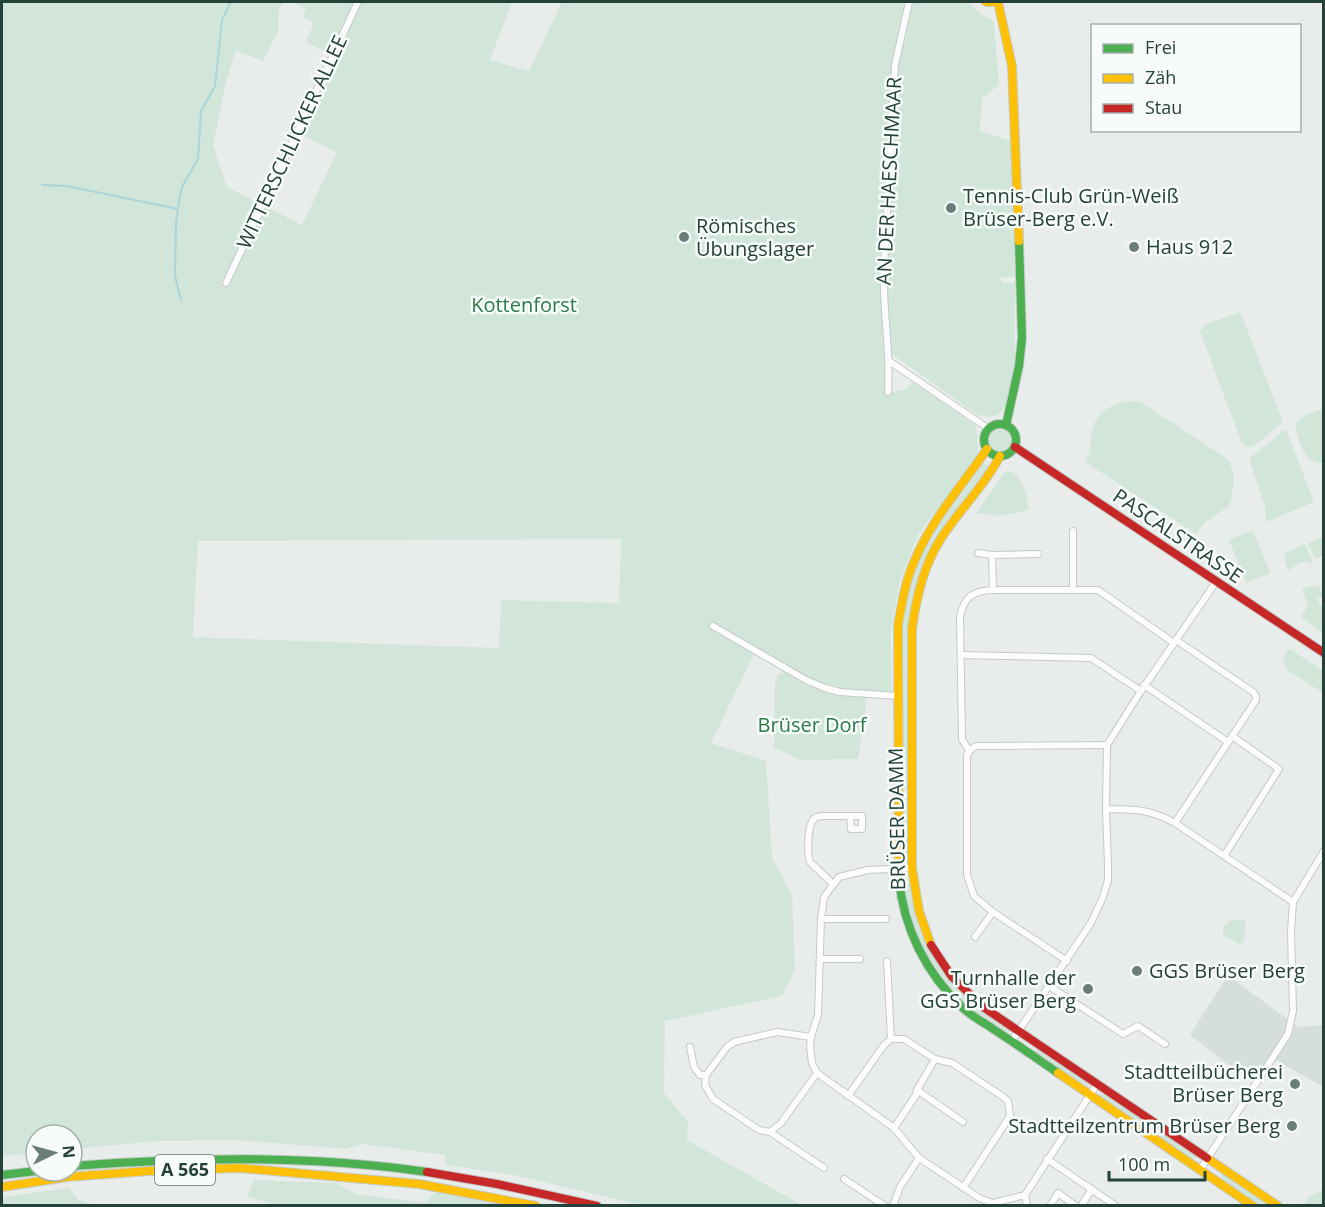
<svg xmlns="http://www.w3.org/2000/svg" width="1325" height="1207" viewBox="0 0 1325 1207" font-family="'Open Sans',sans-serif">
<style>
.built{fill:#d6dedb}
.green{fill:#d1e6d8;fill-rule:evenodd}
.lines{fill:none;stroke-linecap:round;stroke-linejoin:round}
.stream{stroke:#a9d4db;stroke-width:2}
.street-casing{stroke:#c5cac8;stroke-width:8}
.fast-casing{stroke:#c3cbc8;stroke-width:10}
.slow-casing{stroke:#c3cbc8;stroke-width:10}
.jam-casing{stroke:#c3cbc8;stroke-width:10}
.street{stroke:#fcfcfc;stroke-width:6}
.fast{stroke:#4caf50;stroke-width:8}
.slow{stroke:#ffc107;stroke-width:8}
.jam{stroke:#c62828;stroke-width:8}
.poi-dot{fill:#697e78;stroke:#f7fbf9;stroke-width:2}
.labels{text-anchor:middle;stroke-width:5;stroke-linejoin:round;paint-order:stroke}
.shield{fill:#f7fbf9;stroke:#637a73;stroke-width:1.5}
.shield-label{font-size:18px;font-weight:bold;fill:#24423a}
.street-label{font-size:20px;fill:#24423a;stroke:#f7fbf9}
.poi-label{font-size:20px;fill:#24423a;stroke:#f7fbf9;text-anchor:start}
.park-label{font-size:20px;fill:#2d7a4b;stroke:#f7fbf9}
</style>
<rect width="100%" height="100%" fill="#e8edeb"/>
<polygon class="built" points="1228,975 1298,1027 1323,1025 1323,1087 1271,1057 1253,1083 1190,1035"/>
<g class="green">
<path d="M2,2H283L279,10L278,32L263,61L236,50L225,86L213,145L227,187L302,225L337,152L300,134L338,59L306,42L314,23L302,17L306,9L291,2H512L490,60L529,71L562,2H908V4L922,2H968L982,15L994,22L999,85L982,98L980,131L1011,141L1015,277H1000L1003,283H1015V366L1005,408L997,415L988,417L983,415L979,416L893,355L886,356L890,393L906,389L913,382L976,426L978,450L976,458L918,535L900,581L891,631L892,699L867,698L858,759L802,760L774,748L775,683L778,675L784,672L754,654L711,743L766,761L772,858L792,895L795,970L782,996L665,1021L664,1093L688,1122L687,1140L802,1205H640L514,1175L446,1165L445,1155L363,1144L346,1149L236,1140L159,1141L72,1149V1135H36V1153L2,1156ZM621,539L619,603L501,600L499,648L193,637L198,541Z"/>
<polygon points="1239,312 1242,316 1283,422 1254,446 1248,447 1242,444 1200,332 1205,325"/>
<path d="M1135,401L1142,403L1229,460L1234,478L1231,500L1228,507L1205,522L1196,534L1085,462C1091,453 1090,446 1091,435C1094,412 1114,401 1135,401Z"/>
<path d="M1323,408V463C1304,465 1298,440 1295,425L1300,418Z"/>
<circle cx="1000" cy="440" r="12"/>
<polygon points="1286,429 1314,502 1266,522 1265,506 1249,459"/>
<path d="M983,463L990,466L922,568L912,598L907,644L908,791L901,786C901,754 901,722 901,689C901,644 899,595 921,554C938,521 964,494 983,463Z"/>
<path d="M1011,471C1025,480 1026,495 1029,510L1001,516L976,513L1004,473Z"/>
<polygon points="1253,530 1270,573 1246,583 1229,540"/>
<polygon points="1323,537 1323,555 1315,559 1308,543"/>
<polygon points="1305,544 1313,562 1309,564 1305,561 1301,563 1300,562 1288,571 1284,558 1285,553"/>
<polygon points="1313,585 1314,588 1319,586 1323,596 1317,599 1323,609 1323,633 1302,618 1302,614 1306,612 1305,609 1308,607 1302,589"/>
<polygon points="1290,649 1323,671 1323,693 1286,669 1283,657"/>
<polygon points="901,795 908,800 909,856 903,866 902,864"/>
<path d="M903,874L910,885L918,924L926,944L942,970L1012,1032C1001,1032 992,1024 984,1018C940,988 898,930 903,874Z"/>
<polygon points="1231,920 1246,921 1244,940 1240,945 1223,934 1223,927"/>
<polygon points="1038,1048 1087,1080 1089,1088 1034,1053"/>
<polygon points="1098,1094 1108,1095 1200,1158 1188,1157 1098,1096"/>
<polygon points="1222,1172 1272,1205 1260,1205 1219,1179"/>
<polygon points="254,1180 336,1183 357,1194 425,1203 436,1191 518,1205 281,1206 247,1197"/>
<polygon points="69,1188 78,1200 92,1205 2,1205 2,1197"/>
<polygon points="1323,1190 1323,1205 1303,1205 1310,1196"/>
</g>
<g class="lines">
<g class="stream">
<polyline points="42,185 67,186 178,209"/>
<polyline points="181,300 175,276 176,223 180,195 183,185 198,159 201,111 215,86 222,20 231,2"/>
</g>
<defs>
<g id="street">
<polyline points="226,283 358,2"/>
<polyline points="889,361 989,429"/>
<path d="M888,392C891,350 882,308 884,265L895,65L909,2"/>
<polyline points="978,553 992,555 993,590"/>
<polyline points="992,555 1038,554"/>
<polyline points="1073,589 1073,531"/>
<polyline points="713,626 806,680 825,688 840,692 898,696"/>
<polyline points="961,655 1091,658 1141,691"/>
<polyline points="1144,685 1228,742"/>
<path d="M969,751L962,739L960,617C964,597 972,591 993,590H1098L1174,643"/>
<path d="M1106,809C1133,809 1150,809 1175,823L1293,902"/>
<polyline points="1175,823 1256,700 1256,696 1253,692 1176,640"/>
<polyline points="1224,856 1279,769 1232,736"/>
<polyline points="912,868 868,870 839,877 824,897 821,919 818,1015 811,1037 810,1047 812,1063 817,1073 894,1128 919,1158 981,1199 993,1203 1025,1195 1097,1084"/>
<path d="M833,884L810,862C807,853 807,824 815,818C817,816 821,816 824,816H862V829H851L850,816"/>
<polyline points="821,919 886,919"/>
<polyline points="975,937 993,912"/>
<polyline points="820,959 860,959"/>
<polyline points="887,961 891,1039"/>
<polyline points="1067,961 993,912 974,896 967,875 967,755 972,748 977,746 1107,745"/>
<polyline points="1049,986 1123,1034 1138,1026 1165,1044"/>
<polyline points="811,1037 777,1032 734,1042 727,1047 706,1075 705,1085 713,1099 759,1130 770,1132 781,1123 817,1073"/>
<polyline points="1011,1042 1091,923 1103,897 1108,880 1108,865 1106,809 1107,745 1141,691 1216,582"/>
<polyline points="690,1047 694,1067 700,1075 706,1075"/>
<polyline points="917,1090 963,1122"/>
<polyline points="848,1096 884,1045 891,1039 904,1039 935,1059 952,1063 1002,1096 1008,1101 1010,1116 963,1188"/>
<polyline points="894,1128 916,1095 917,1090 935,1059"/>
<polyline points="770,1132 824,1168"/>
<polyline points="1047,1159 1116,1206"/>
<polyline points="1200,1170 1288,1034 1293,1011 1291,932 1293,902 1324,851"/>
<polyline points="844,1179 885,1206"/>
<polyline points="1025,1195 1027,1206"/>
<polyline points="893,1206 900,1187 919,1158"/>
<polyline points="1050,1206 1058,1193 1076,1206"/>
<polyline points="1081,1206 1092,1189"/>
</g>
<g id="fast">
<circle cx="1000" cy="440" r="16"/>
<polyline points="1006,425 1019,366 1022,338 1019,241"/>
<path d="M899,878C903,927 926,974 963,1008C971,1016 983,1022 993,1029C1015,1043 1036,1058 1058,1073"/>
<path d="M72,1166C191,1157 309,1155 427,1172"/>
<polyline points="2,1175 36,1171"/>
</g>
<g id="slow">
<polyline points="986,2 998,2"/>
<polyline points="998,2 1012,66 1019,241"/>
<path d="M899,878L898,625C902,604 905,582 914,562C931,520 962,486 987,449"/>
<path d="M931,945L919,911L912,868V629C916,598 923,567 940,540C958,511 984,487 1000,456"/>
<polyline points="1058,1073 1253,1206"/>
<polyline points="1207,1158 1278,1206"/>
<polyline points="2,1187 67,1177 149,1171 239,1168 419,1184 536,1206"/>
</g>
<g id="jam">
<polyline points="1015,447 1324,653"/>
<polyline points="931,945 952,977 983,1007 1207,1158"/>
<polyline points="427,1172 497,1184 597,1206"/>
</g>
</defs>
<use href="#street" class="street-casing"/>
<use href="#fast" class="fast-casing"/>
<use href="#slow" class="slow-casing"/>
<use href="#jam" class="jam-casing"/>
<use href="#street" class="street"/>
<use href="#fast" class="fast"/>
<use href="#slow" class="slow"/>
<use href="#jam" class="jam"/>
</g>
<g class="poi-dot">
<circle cx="951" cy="208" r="6"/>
<circle cx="684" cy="237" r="6"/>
<circle cx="1134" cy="247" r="6"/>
<circle cx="1137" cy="971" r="6"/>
<circle cx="1088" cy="989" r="6"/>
<circle cx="1295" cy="1084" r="6"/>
<circle cx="1292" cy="1126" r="6"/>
</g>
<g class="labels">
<rect class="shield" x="155" y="1155" width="60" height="30" rx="4.5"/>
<g class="shield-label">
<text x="185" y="1176">A 565</text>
</g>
<g class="street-label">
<text transform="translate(292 142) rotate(-65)" y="7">WITTERSCHLICKER ALLEE</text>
<text transform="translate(889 181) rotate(-87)" y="7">AN DER HAESCHMAAR</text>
<text transform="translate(1178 536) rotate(34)" y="7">PASCALSTRASSE</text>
<text transform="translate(897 819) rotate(-91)" y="7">BRÜSER DAMM</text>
</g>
<g class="poi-label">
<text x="963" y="203">Tennis-Club Grün-Weiß<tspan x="963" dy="23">Brüser-Berg e.V.</tspan></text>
<text x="696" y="233">Römisches<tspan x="696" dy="23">Übungslager</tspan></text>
<text x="1146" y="254">Haus 912</text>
<text x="1149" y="978">GGS Brüser Berg</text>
<text x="1076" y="985" text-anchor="end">Turnhalle der<tspan x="1076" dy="23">GGS Brüser Berg</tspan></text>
<text x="1283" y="1079" text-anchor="end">Stadtteilbücherei<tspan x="1283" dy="23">Brüser Berg</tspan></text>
<text x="1280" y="1133" text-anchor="end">Stadtteilzentrum Brüser Berg</text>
</g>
<g class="park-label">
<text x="524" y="312">Kottenforst</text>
<text x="812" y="732">Brüser Dorf</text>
</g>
</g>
<rect width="1325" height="1207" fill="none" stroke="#24423a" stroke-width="6"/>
<rect x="1091" y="24" width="210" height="108" fill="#f7fbf9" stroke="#a3b1ad" stroke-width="1.5"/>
<rect x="1103" y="44" width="30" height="9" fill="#4caf50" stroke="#a3b1ad" stroke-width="1.5"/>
<text x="1145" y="54" font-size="18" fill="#24423a">Frei</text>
<rect x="1103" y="74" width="30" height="9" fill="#ffc107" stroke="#a3b1ad" stroke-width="1.5"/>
<text x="1145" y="84" font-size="18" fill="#24423a">Zäh</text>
<rect x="1103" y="104" width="30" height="9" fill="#c62828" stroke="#a3b1ad" stroke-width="1.5"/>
<text x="1145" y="114" font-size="18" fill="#24423a">Stau</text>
<g transform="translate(54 1153) rotate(85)"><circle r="28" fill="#f7fbf9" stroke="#a3b1ad" stroke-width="1.5"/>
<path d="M0-4.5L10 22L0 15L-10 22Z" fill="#697e78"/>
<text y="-9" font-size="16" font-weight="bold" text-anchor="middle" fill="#24423a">N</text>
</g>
<path d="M1109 1171v9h96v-9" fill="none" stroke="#24423a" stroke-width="3"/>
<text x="1118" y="1171" font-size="18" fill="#24423a" stroke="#f7fbf9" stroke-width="4.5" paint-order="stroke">100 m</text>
</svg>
